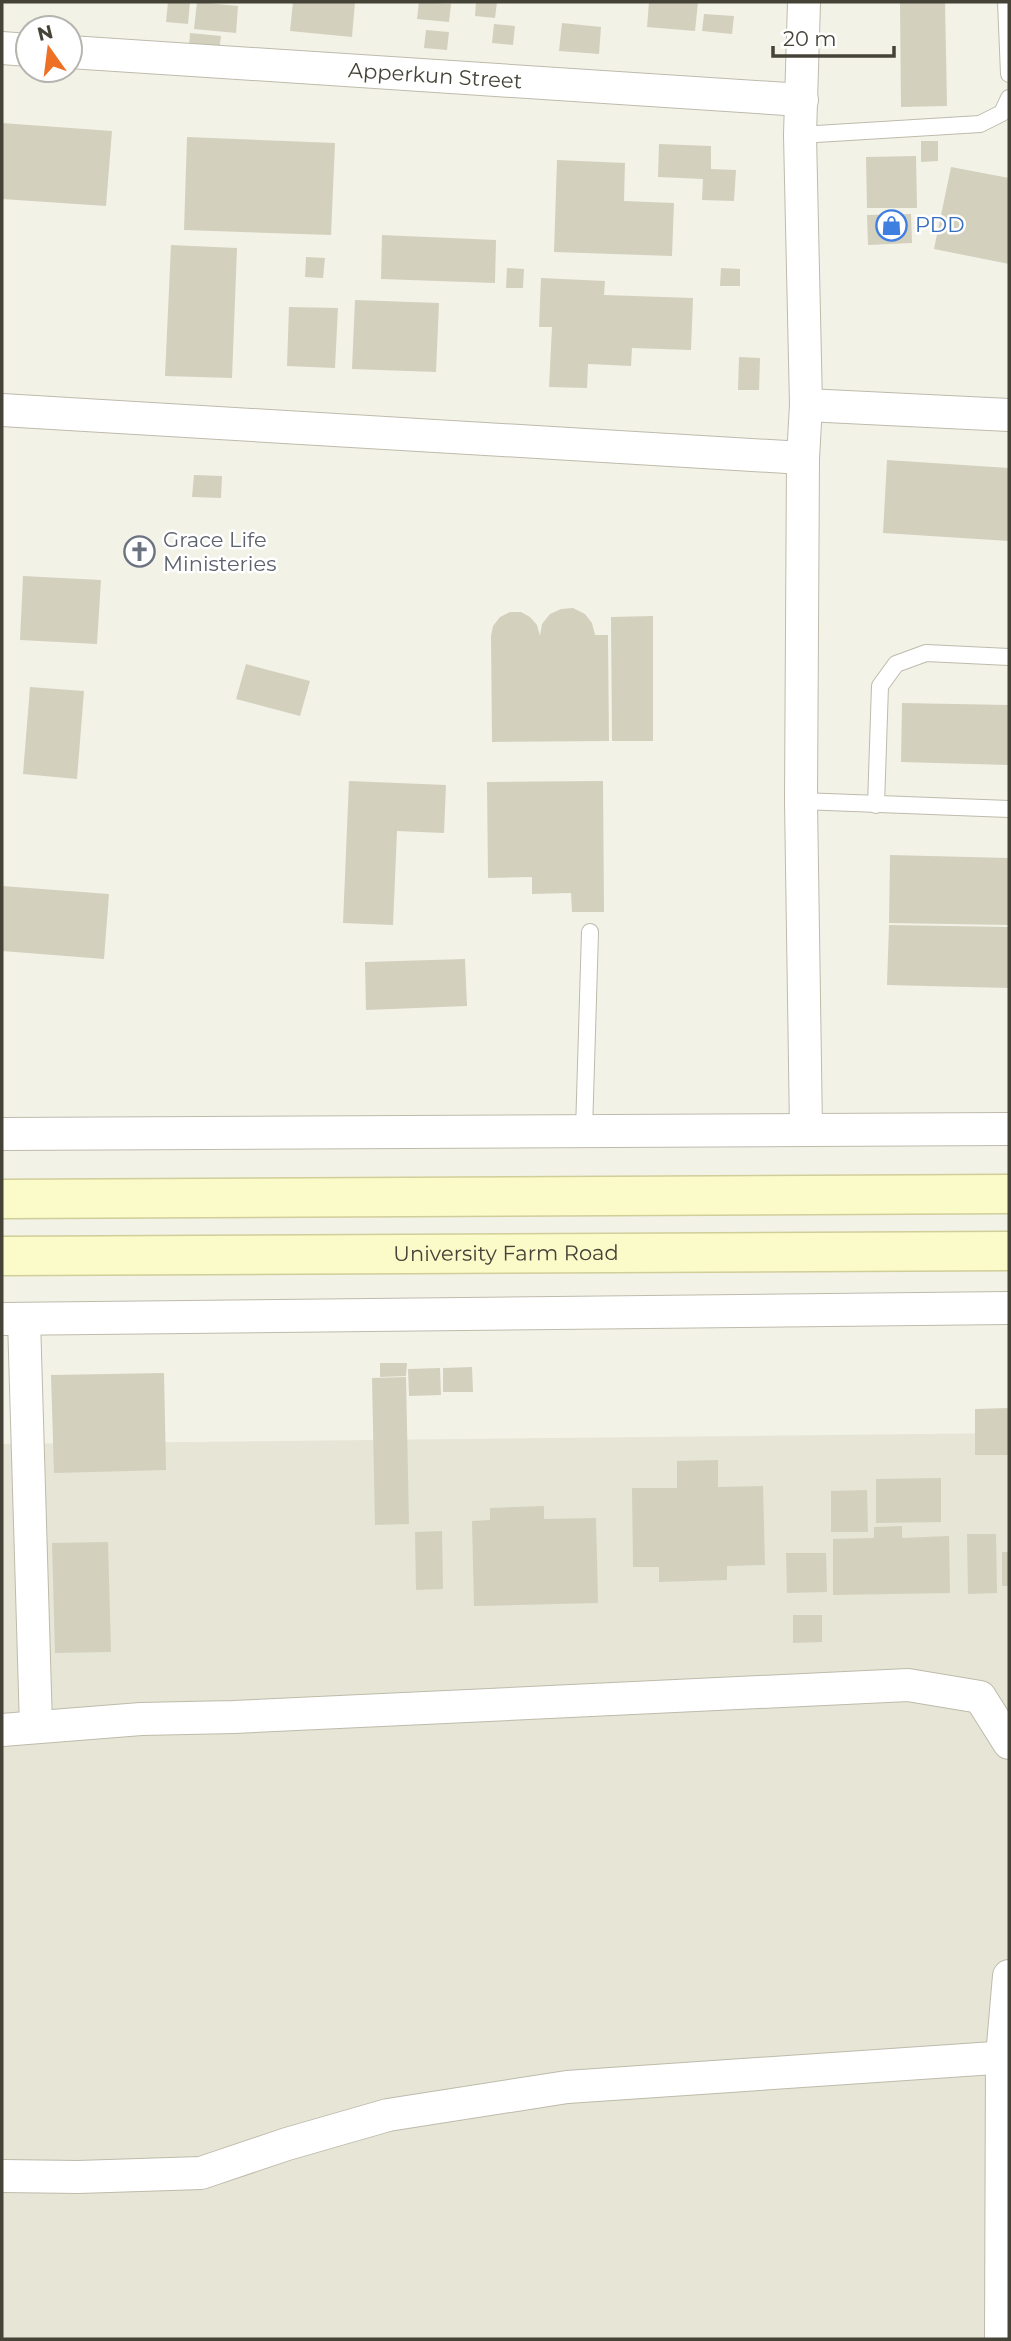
<svg xmlns="http://www.w3.org/2000/svg" width="1011" height="2341" viewBox="0 0 1011 2341" font-family="Montserrat,sans-serif">
<style>
.residential{fill:#e6e5d6}
.building{fill:#d4d0be}
.lines{fill:none;stroke-linecap:round;stroke-linejoin:round}
.lane-casing{stroke:#bebbab;stroke-width:18}
.street-casing{stroke:#bebbab;stroke-width:34}
.secondary-casing{stroke:#d0ce99;stroke-width:41}
.lane{stroke:#fff;stroke-width:16}
.street{stroke:#fff;stroke-width:32}
.secondary{stroke:#fbfbc9;stroke-width:38}
.labels{text-anchor:middle;stroke-width:5;stroke-linejoin:round;paint-order:stroke}
.street-label{font-size:21px;fill:#454337;stroke:#fff}
.shop-label{font-size:21px;fill:#366cbe;stroke:#fff;text-anchor:start}
.worship-label{font-size:21px;fill:#5b616d;stroke:#fff;text-anchor:start}
</style>
<rect width="100%" height="100%" fill="#f3f2e7"/>
<polygon class="residential" points="1009,1433 1009,2339 2,2339 2,1444"/>
<g class="building">
<polygon points="168,2 190,2 188,24 166,22"/>
<polygon points="197,2 238,6 236,33 194,29"/>
<polygon points="293,2 355,2 352,37 290,31"/>
<polygon points="419,2 451,4 449,22 417,19"/>
<polygon points="476,2 497,2 495,18 475,16"/>
<polygon points="649,2 698,2 695,31 647,27"/>
<polygon points="900,2 945,2 947,106 901,107"/>
<polygon points="704,14 734,16 732,34 702,31"/>
<polygon points="562,23 601,27 599,54 559,51"/>
<polygon points="494,24 515,26 513,45 492,43"/>
<polygon points="426,30 449,32 447,50 424,48"/>
<polygon points="190,33 221,36 219,51 189,48"/>
<polygon points="2,123 112,131 106,206 2,199"/>
<polygon points="187,137 335,143 331,235 184,230"/>
<polygon points="921,141 938,141 938,161 921,162"/>
<polygon points="659,144 711,146 711,169 736,170 734,201 702,200 703,179 658,177"/>
<polygon points="916,156 917,208 867,208 866,157"/>
<polygon points="557,160 625,163 624,201 674,203 672,256 554,252"/>
<polygon points="951,167 1009,178 1009,264 934,249"/>
<polygon points="911,214 912,243 868,245 867,215"/>
<polygon points="382,235 496,240 495,283 381,279"/>
<polygon points="171,245 237,248 232,378 165,376"/>
<polygon points="306,257 325,258 323,278 305,277"/>
<polygon points="507,268 524,269 523,288 506,288"/>
<polygon points="721,268 740,269 740,286 720,286"/>
<polygon points="541,278 605,281 604,295 693,298 691,350 632,348 631,366 588,364 587,388 549,387 552,327 539,327"/>
<polygon points="355,300 439,303 436,372 352,369"/>
<polygon points="289,307 338,308 335,368 287,366"/>
<polygon points="739,357 760,358 759,390 738,390"/>
<polygon points="887,460 1009,468 1009,541 883,533"/>
<polygon points="194,475 222,476 221,498 192,497"/>
<polygon points="23,576 101,580 97,644 20,640"/>
<polygon points="573,608 585,614 592,623 595,635 608,635 609,741 492,742 491,636 493,626 500,617 510,612 521,612 530,617 537,625 540,636 542,624 550,614 561,609"/>
<polygon points="653,616 653,741 612,741 611,617"/>
<polygon points="246,664 310,681 300,716 236,699"/>
<polygon points="30,687 84,691 77,779 23,774"/>
<polygon points="902,703 1009,705 1009,765 901,762"/>
<polygon points="349,781 446,785 444,833 397,831 393,925 343,923"/>
<polygon points="603,781 604,912 572,912 571,893 532,894 532,877 488,878 487,782"/>
<polygon points="890,855 1009,858 1009,925 889,923"/>
<polygon points="2,886 109,894 104,959 2,951"/>
<polygon points="889,925 1009,927 1009,988 887,985"/>
<polygon points="465,959 467,1006 366,1010 365,962"/>
<polygon points="380,1363 407,1363 406,1376 380,1377"/>
<polygon points="472,1367 473,1392 443,1392 443,1368"/>
<polygon points="440,1368 441,1395 409,1396 408,1369"/>
<polygon points="164,1373 166,1470 54,1473 51,1375"/>
<polygon points="406,1377 409,1524 375,1525 372,1378"/>
<polygon points="1009,1408 1009,1455 975,1455 975,1409"/>
<polygon points="718,1460 718,1487 763,1486 765,1565 727,1566 727,1580 659,1582 659,1567 633,1567 632,1488 677,1488 677,1461"/>
<polygon points="941,1478 941,1522 876,1523 876,1479"/>
<polygon points="867,1490 868,1532 831,1532 831,1491"/>
<polygon points="544,1506 544,1519 596,1518 598,1603 474,1606 472,1521 490,1520 490,1508"/>
<polygon points="902,1526 902,1538 949,1536 950,1593 833,1595 833,1539 874,1538 874,1527"/>
<polygon points="442,1531 443,1589 416,1590 415,1532"/>
<polygon points="967,1534 996,1534 997,1593 968,1594"/>
<polygon points="108,1542 111,1652 55,1653 52,1543"/>
<rect x="1002" y="1552" width="7" height="34"/>
<polygon points="786,1553 826,1553 827,1592 787,1593"/>
<polygon points="793,1615 822,1615 822,1642 793,1643"/>
</g>
<g class="lines">
<defs>
<g id="lane">
<polyline points="1006,2 1009,74"/>
<polyline points="800,135 980,124 1002,113 1009,98"/>
<polyline points="801,801 1009,809"/>
<polyline points="876,805 880,686 896,664 926,653 1009,657"/>
<polyline points="584,1131 590,932"/>
</g>
<g id="street">
<polyline points="804,2 800,135 806,405 803,458 801,801 806,1130"/>
<polyline points="2,48 28,50"/>
<path id="s1" d="M70,52L802,100"/>
<polyline points="806,405 1009,415"/>
<polyline points="2,410 803,458"/>
<polyline points="2,1134 1009,1129"/>
<polyline points="2,1319 1009,1308"/>
<polyline points="24,1319 36,1727"/>
<polyline points="2,1730 141,1719 234,1717 908,1685 980,1697 1009,1743"/>
<polyline points="2,2176 78,2177 201,2173 287,2144 388,2115 567,2087 1009,2057"/>
<polyline points="1001,2339 1002,2057 1009,1976"/>
</g>
<g id="secondary">
<polyline points="2,1199 1009,1194"/>
<path id="s2" d="M2,1256L1009,1251"/>
</g>
</defs>
<use href="#lane" class="lane-casing"/>
<use href="#street" class="street-casing"/>
<use href="#secondary" class="secondary-casing"/>
<use href="#lane" class="lane"/>
<use href="#street" class="street"/>
<use href="#secondary" class="secondary"/>
</g>
<defs>
<symbol id="shop-ring" viewBox="-11 -11 22 22"><circle r="9.5" fill="#fff" stroke="#3f7fe0" stroke-width="1.5"/><path d="M-5-2.5h2.3a2.7 3.5 0 0 1 5.4 0H5L5.5 6h-11ZM-1.5-2.5h3a1.5 2.3 0 0 0-3 0Z" fill="#3f7fe0"/></symbol>
<symbol id="church-ring" viewBox="-11 -11 22 22"><circle r="9.5" fill="#fff" stroke="#6b7280" stroke-width="1.5"/><path d="M-1.2-6h2.4v3.5h3.3v2.4h-3.3V6h-2.4V-.1h-3.3v-2.4h3.3Z" fill="#6b7280"/></symbol>
</defs>
<g fill-rule="evenodd">
<use href="#shop-ring" x="874" y="208" width="35" height="35"/>
<use href="#church-ring" x="122" y="534" width="35" height="35"/>
</g>
<g class="labels">
<g class="street-label">
<text dy="7" stroke="none"><textPath href="#s1" startOffset="366">Apperkun Street</textPath></text>
<text dy="7" stroke="none"><textPath href="#s2" startOffset="504">University Farm Road</textPath></text>
</g>
<g class="shop-label">
<text x="915" y="232">PDD</text>
</g>
<g class="worship-label">
<text x="163" y="547">Grace Life<tspan x="163" dy="24">Ministeries</tspan></text>
</g>
</g>
<rect width="1011" height="2341" fill="none" stroke="#454337" stroke-width="7"/>
<g transform="translate(49 49) rotate(346)"><circle r="33" fill="#ffffff" stroke="#b5b4af" stroke-width="2"/>
<path d="M0-5L12 26L0 18L-12 26Z" fill="#ed7024"/>
<text y="-10" font-size="19" font-weight="bold" text-anchor="middle" fill="#454337">N</text>
</g>
<path d="M773 46v10h121v-10" fill="none" stroke="#454337" stroke-width="3.5"/>
<text x="783" y="46" font-size="21" fill="#454337" stroke="#ffffff" stroke-width="5" paint-order="stroke">20 m</text>
</svg>
